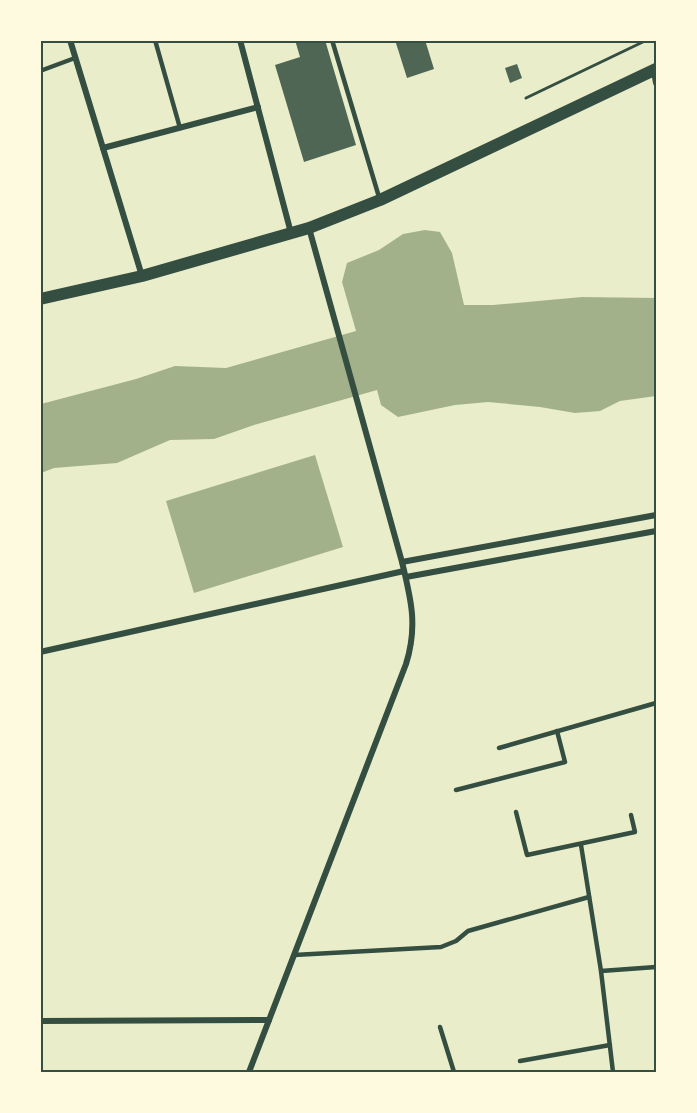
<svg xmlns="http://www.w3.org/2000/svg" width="697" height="1113" viewBox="0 0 697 1113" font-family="Commissioner,sans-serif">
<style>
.water{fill:#a3b18a}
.building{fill:#4f6655}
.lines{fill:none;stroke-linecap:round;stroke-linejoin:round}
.path{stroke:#344e41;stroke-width:3}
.service{stroke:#344e41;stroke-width:4.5}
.minor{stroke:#344e41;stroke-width:6}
.secondary{stroke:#344e41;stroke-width:12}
.neatline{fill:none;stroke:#344e41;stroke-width:2}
</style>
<rect width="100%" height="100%" fill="#e9edc9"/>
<g class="water">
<polygon points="425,230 440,232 452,253 464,305 493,305 582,297 656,298 656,396 620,401 600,411 575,413 540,407 488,402 455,405 398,417 381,405 377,390 254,425 214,439 170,440 117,463 54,468 41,473 41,404 136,379 175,366 226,368 356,331 342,282 347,263 379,250 403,234"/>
<polygon points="315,455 343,547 194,593 166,501"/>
</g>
<g class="building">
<polygon points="295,40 325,40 356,145 304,162 275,65 300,57"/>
<polygon points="395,40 425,40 434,69 407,78"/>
<polygon points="517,64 522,78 510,83 505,68"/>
</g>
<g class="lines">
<polyline class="path" points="526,98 647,40"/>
<g class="service">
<polyline points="155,40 180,128"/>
<polyline points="332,40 379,197"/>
<polyline points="40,71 75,58"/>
<polyline points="499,748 656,703"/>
<polyline points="456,790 565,762 557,731"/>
<polyline points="516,812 527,855 635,832 631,815"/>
<polyline points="581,845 601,971 613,1072"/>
<polyline points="294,955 441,947 456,941 468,931 589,897"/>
<polyline points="601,971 656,967"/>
<polyline points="440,1027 454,1072"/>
<polyline points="520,1061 610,1045"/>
</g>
<g class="minor">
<polyline points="70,40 142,276"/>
<polyline points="240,40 291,233"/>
<polyline points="654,71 656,83"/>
<polyline points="103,148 258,107"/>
<polyline points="402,562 656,515"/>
<polyline points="406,577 656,531"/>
<polyline points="40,652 404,571"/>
<polyline points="40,1021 269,1020"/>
<path d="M249,1072L406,664C418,626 411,599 402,562L309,228"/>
</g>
<polyline class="secondary" points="40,299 142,276 309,228 380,200 656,69"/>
</g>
<rect width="697" height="1113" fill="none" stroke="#fefae0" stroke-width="84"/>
<rect x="42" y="42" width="613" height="1029" class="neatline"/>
</svg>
